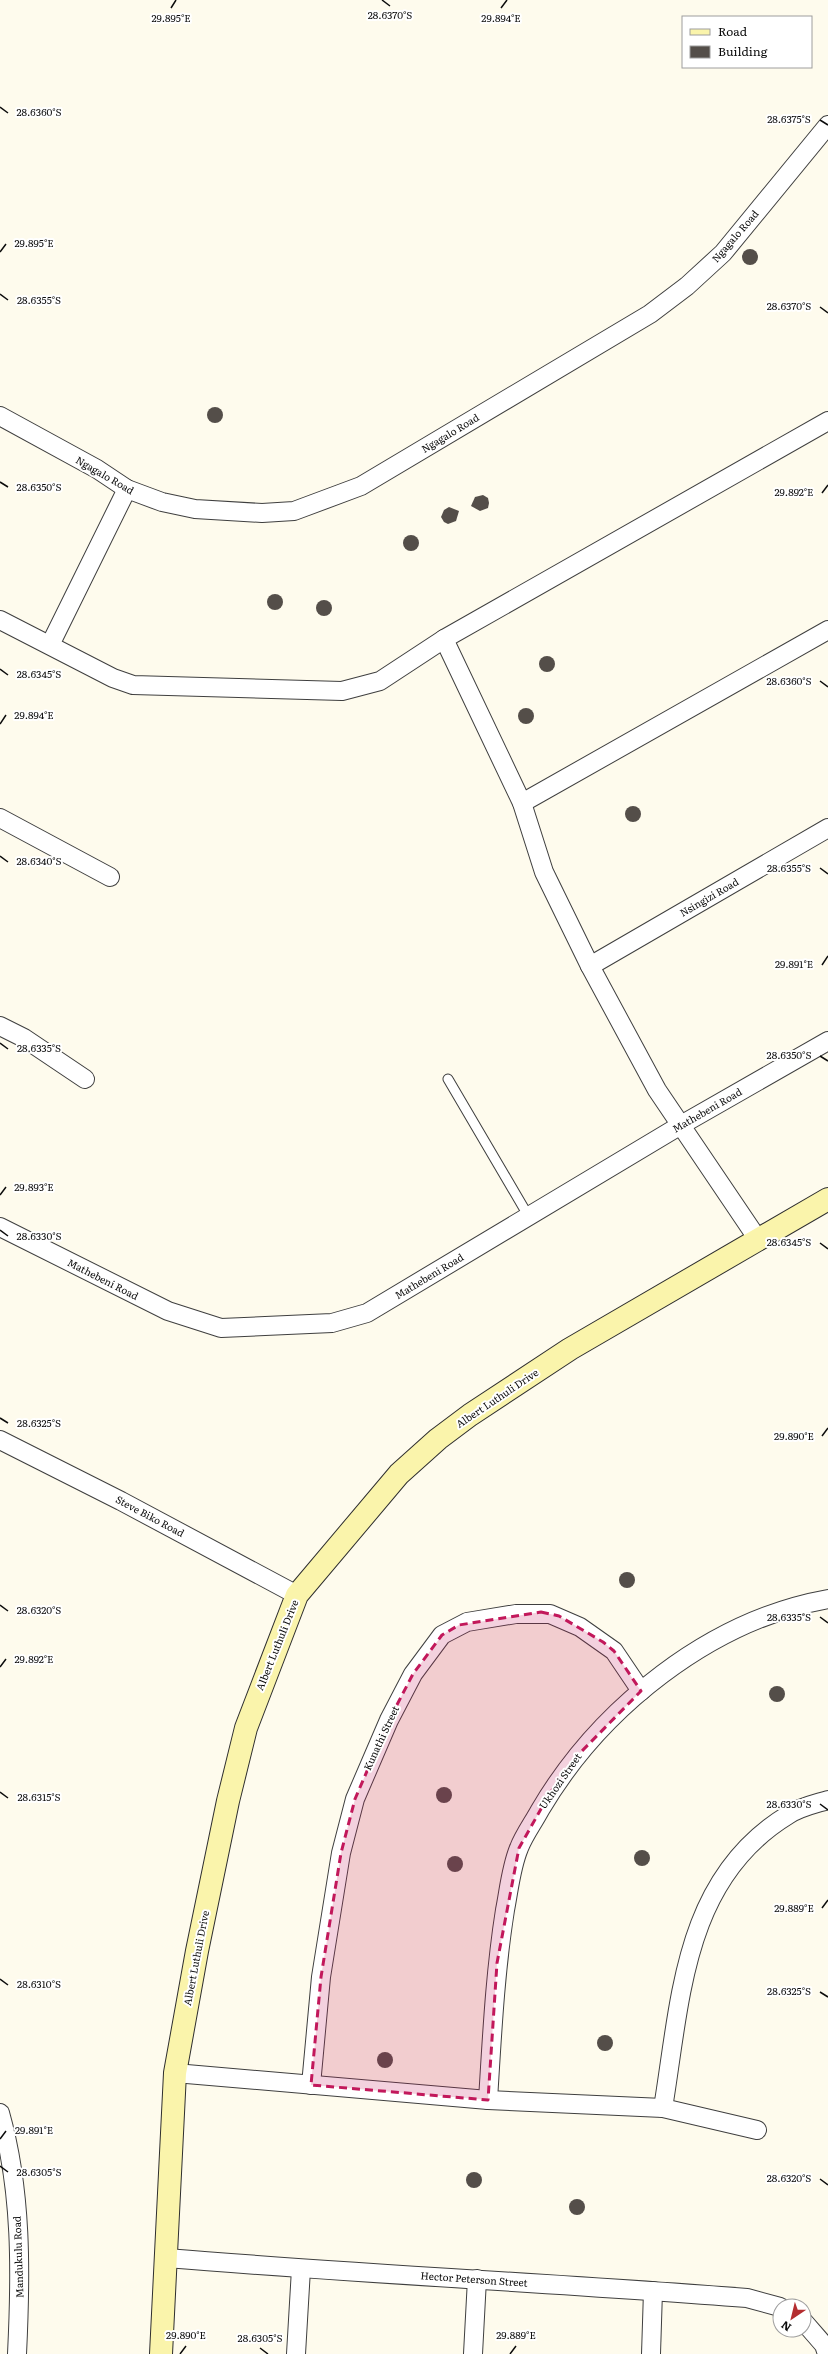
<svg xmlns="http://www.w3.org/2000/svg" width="828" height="2354" viewBox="0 0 828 2354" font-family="Literata,serif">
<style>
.building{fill:#544e49}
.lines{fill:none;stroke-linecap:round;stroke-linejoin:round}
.lane-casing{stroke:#3f3f3f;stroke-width:11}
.street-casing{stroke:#3f3f3f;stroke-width:20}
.secondary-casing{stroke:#2e2e2e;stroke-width:24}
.lane{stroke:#fff;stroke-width:9}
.street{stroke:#fff;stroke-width:18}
.secondary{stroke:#faf4ab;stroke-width:22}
.marked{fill:#c2185b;fill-opacity:0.2;stroke:#c2185b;stroke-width:3;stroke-dasharray:8 5;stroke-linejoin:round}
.ticks{fill:none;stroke:#0c0c0c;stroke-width:1.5}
.labels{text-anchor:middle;stroke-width:4;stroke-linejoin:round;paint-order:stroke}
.street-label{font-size:10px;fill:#0c0c0c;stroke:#fff}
.ticks-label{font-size:10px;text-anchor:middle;fill:#0c0c0c;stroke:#fff;stroke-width:4;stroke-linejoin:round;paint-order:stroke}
</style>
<rect width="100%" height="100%" fill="#fefbed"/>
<g class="building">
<circle cx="750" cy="257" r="8"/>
<circle cx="215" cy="415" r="8"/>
<polygon points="483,495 488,498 489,503 488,508 480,511 471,506 475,497"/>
<polygon points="449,507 459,511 456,521 448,524 444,522 441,517 444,510"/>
<circle cx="411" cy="543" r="8"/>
<circle cx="275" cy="602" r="8"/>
<circle cx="324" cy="608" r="8"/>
<circle cx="547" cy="664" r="8"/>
<circle cx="526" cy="716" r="8"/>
<circle cx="633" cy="814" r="8"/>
<circle cx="627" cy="1580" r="8"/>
<circle cx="777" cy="1694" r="8"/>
<circle cx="444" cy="1795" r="8"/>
<circle cx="642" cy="1858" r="8"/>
<circle cx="455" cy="1864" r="8"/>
<circle cx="605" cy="2043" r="8"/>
<circle cx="385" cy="2060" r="8"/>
<circle cx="474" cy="2180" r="8"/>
<circle cx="577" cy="2207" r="8"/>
</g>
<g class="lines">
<defs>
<polyline id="lane" points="448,1079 529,1217"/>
<g id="street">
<polyline points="0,416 97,469 127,489 162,502 195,509 262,513 294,511 361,486 650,314 687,286 723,253 828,125"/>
<polyline points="0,620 113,678 133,685 342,691 380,681 444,639 828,421"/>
<polyline points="444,639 522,803 544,872 590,966 657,1090 759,1241"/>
<polyline points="50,645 127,489"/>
<polyline points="522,803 828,630"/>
<polyline points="0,818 110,877"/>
<polyline points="590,966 828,828"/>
<polyline points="0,1026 24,1038 85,1079"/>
<polyline points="0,1227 168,1311 221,1328 332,1323 367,1313 681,1125 828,1041"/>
<polyline points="0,1440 121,1501 297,1595"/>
<polyline points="175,2073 488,2100 663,2108 757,2130"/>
<polyline points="311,2085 321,1977 341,1853 355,1799 389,1720 413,1674 442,1635 467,1622 516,1614 550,1614 580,1627 614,1651 641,1691"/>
<path d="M488,2100C492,2036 495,1973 505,1910C509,1890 511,1867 519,1848C524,1835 533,1823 540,1810C600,1708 710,1620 828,1599"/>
<path d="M663,2108C681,1999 683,1879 788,1815C800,1807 815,1804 828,1800"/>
<path d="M0,2113C22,2191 21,2273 17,2354"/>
<path d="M166,2258C360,2274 554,2283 747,2298L780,2307"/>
<polyline points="804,2322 824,2345 827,2354"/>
<polyline points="296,2354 301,2269"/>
<polyline points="473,2354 477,2279"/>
<polyline points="651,2354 653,2291"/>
</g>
<polyline id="secondary" points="161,2354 175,2073 197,1951 228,1801 246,1728 297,1595 399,1474 438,1439 470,1415 570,1349 828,1199"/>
</defs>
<use href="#lane" class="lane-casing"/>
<use href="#street" class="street-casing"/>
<use href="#secondary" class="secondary-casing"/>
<use href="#lane" class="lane"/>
<use href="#street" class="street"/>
<use href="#secondary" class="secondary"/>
</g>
<path class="marked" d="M541,1612L559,1616L603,1642L614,1651L641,1691L579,1754L550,1793L519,1848L497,1963L488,2100L311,2085L321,1977L341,1853L355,1799L389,1720L413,1674L442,1635L459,1625Z"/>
<path class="ticks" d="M382,0L390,6M171,8L176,0M501,8L507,0M0,107L8,113M820,120L828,125M0,252L6,244M0,294L8,300M820,307L828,313M0,482L8,487M822,493L828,485M0,669L8,675M820,681L828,687M0,724L6,715M0,856L8,862M820,868L828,874M822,965L828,956M0,1043L8,1049M820,1056L828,1061M0,1195L6,1187M0,1230L8,1236M820,1243L828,1249M0,1418L8,1423M822,1436L828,1428M0,1605L8,1611M820,1617L828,1623M0,1667L6,1659M0,1792L8,1798M820,1804L828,1810M822,1908L828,1900M0,1979L8,1985M820,1992L828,1997M0,2139L6,2131M0,2166L8,2172M820,2179L828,2185M260,2348L268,2354M180,2354L186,2346M510,2354L516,2346"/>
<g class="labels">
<g class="street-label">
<text transform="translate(735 236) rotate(-49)" y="4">Ngagalo Road</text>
<text transform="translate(450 433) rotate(-31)" y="4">Ngagalo Road</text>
<text transform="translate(105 475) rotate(30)" y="4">Ngagalo Road</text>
<text transform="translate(709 897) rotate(-30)" y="4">Nsingizi Road</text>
<text transform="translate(707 1110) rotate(-30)" y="4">Mathebeni Road</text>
<text transform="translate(429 1276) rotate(-31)" y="4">Mathebeni Road</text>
<text transform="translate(103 1279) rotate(27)" y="4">Mathebeni Road</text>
<text transform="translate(497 1398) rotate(-34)" y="4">Albert Luthuli Drive</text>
<text transform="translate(150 1516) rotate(28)" y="4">Steve Biko Road</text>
<text transform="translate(277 1645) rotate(-68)" y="4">Albert Luthuli Drive</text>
<text transform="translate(381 1738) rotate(-65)" y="4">Kunathi Street</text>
<text transform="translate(560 1781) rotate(-55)" y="4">Ukhozi Street</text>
<text transform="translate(196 1958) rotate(-79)" y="4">Albert Luthuli Drive</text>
<text transform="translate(18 2257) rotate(-92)" y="4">Mandukulu Road</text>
<text transform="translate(474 2279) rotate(4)" y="4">Hector Peterson Street</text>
</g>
</g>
<g class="ticks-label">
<text x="390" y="19">28.6370°S</text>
<text x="171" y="22">29.895°E</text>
<text x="501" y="22">29.894°E</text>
<text x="39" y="116">28.6360°S</text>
<text x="789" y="123">28.6375°S</text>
<text x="34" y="247">29.895°E</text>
<text x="39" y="304">28.6355°S</text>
<text x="789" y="310">28.6370°S</text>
<text x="39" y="491">28.6350°S</text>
<text x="794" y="496">29.892°E</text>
<text x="39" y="678">28.6345°S</text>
<text x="789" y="685">28.6360°S</text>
<text x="34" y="719">29.894°E</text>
<text x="39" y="865">28.6340°S</text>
<text x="789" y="872">28.6355°S</text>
<text x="794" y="968">29.891°E</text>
<text x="39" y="1052">28.6335°S</text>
<text x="789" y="1059">28.6350°S</text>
<text x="34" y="1191">29.893°E</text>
<text x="39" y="1240">28.6330°S</text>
<text x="789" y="1246">28.6345°S</text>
<text x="39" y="1427">28.6325°S</text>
<text x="794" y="1440">29.890°E</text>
<text x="39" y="1614">28.6320°S</text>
<text x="789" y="1621">28.6335°S</text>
<text x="34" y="1663">29.892°E</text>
<text x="39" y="1801">28.6315°S</text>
<text x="789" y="1808">28.6330°S</text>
<text x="794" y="1912">29.889°E</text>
<text x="39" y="1988">28.6310°S</text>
<text x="789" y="1995">28.6325°S</text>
<text x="34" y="2134">29.891°E</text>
<text x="39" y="2176">28.6305°S</text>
<text x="789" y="2182">28.6320°S</text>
<text x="186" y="2339">29.890°E</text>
<text x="516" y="2339">29.889°E</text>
<text x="260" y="2342">28.6305°S</text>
</g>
<rect x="682" y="16" width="130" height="52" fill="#ffffff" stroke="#9e9e9e"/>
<rect x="690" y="29" width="20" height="6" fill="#faf4ab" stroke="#9e9e9e"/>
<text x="718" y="36" font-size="12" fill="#0c0c0c">Road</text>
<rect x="690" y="46" width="20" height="12" fill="#544e49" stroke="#9e9e9e"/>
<text x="718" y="56" font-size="12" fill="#0c0c0c">Building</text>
<g transform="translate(792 2318) rotate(215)"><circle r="19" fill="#ffffff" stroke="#9e9e9e"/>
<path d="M0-3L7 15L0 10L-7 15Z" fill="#b42d30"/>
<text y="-6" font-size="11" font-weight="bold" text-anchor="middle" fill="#0c0c0c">N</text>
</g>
</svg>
